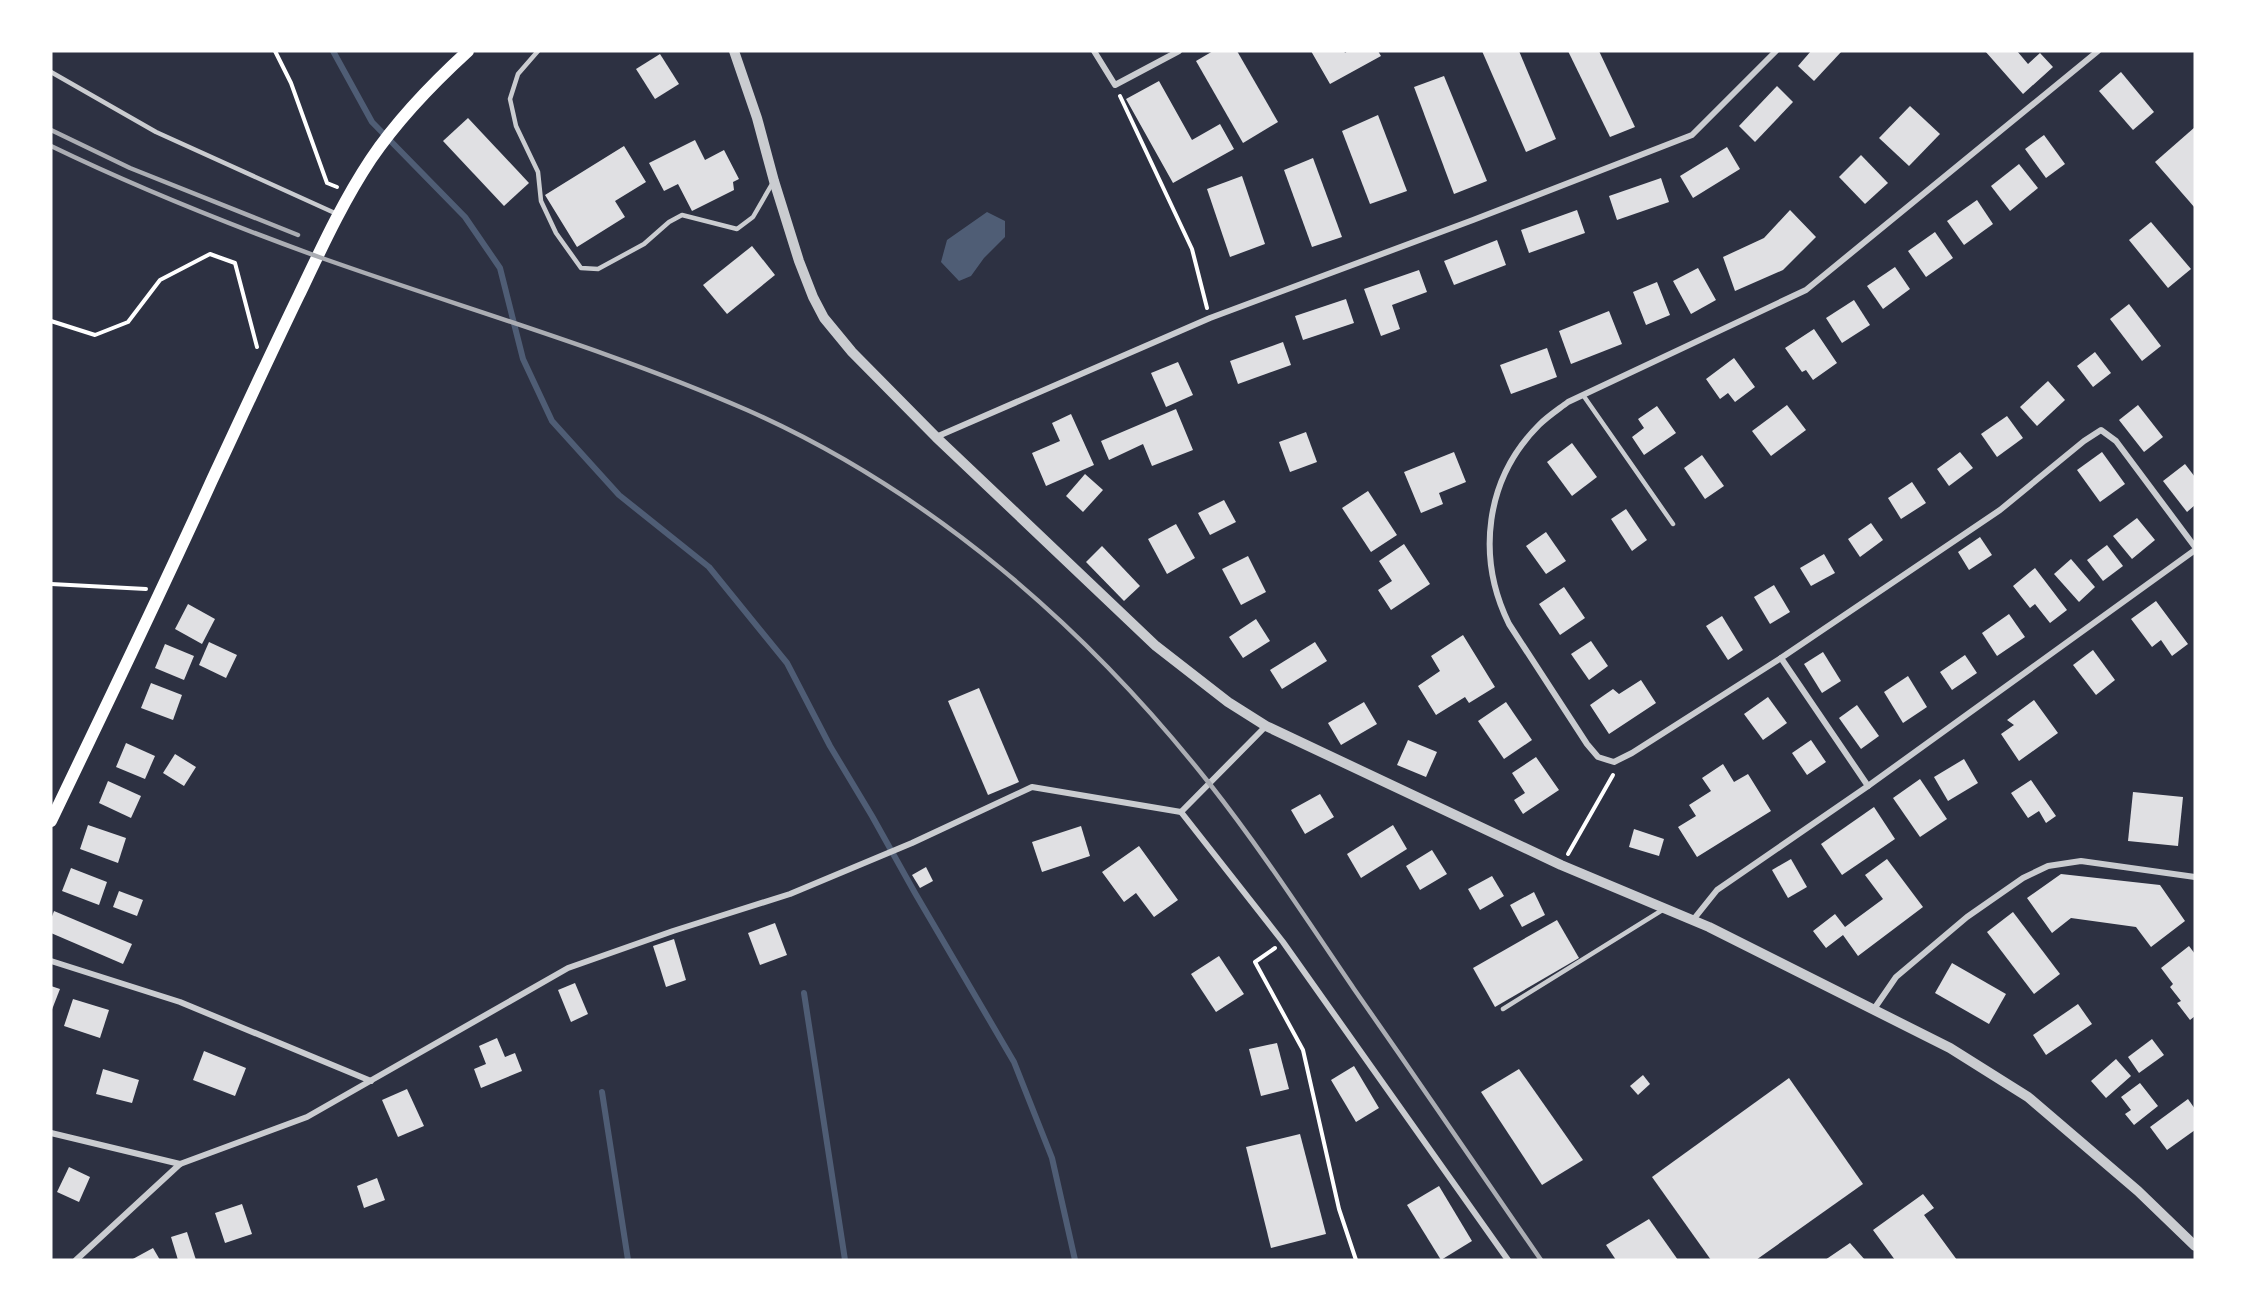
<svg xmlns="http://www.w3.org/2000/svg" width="2246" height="1311" viewBox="0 0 2246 1311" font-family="'DM Sans',sans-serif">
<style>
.water{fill:#4f5d75}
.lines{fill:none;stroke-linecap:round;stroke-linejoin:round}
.stream{stroke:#4f5d75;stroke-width:6}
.building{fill:#e0e0e3}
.path{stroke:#fff;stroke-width:4}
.service{stroke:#caccd0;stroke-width:4.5}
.minor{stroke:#caccd0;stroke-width:6}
.tertiary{stroke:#caccd0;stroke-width:10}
.secondary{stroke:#fff;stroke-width:12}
.rail{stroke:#abadb3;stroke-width:4.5}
</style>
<rect width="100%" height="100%" fill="#2d3142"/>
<polygon class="water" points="987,212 1005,221 1005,237 984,258 971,276 959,281 941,262 947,240"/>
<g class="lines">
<g class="stream">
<polyline points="333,51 372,122 465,217 500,268 523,359 552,421 619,495 709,567 787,663 830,746 872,816 915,893 1014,1062 1052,1158 1075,1260"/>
<polyline points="804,993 845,1260"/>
<polyline points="602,1092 628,1260"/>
</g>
</g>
<g class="building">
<polygon points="1213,51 1237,51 1278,122 1243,143 1196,61"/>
<polygon points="1311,51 1344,51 1345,53 1348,51 1378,51 1381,56 1330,84"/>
<polygon points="1482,51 1519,51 1556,139 1526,152"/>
<polygon points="1568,51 1599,51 1635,127 1610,137"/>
<polygon points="1811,51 1842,51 1814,81 1798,66"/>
<polygon points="1985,51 2017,51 2028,64 2040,53 2053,67 2023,94"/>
<polygon points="660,54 679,84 655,99 636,69"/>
<polygon points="2121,72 2154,112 2133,130 2099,91"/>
<polygon points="1444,76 1487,181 1454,194 1414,87"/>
<polygon points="1159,81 1192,140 1220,124 1234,149 1173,183 1126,99"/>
<polygon points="1777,86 1793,102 1755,142 1739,126"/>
<polygon points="1910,106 1940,134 1909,166 1879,138"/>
<polygon points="1378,115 1407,191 1370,204 1342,131"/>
<polygon points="468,118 529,183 504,206 443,141"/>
<polygon points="2195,127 2195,208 2155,162"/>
<polygon points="2044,135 2065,164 2046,178 2025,149"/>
<polygon points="695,140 705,160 724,150 739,179 733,182 734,190 692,211 678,184 664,191 649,163"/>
<polygon points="624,146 646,182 615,201 625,217 577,247 545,195"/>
<polygon points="1727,147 1740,169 1693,198 1680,176"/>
<polygon points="1861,155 1888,183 1865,204 1839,177"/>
<polygon points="1313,158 1342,237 1312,247 1284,170"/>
<polygon points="2019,164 2038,188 2010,211 1991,186"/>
<polygon points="1242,176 1265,244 1230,257 1207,189"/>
<polygon points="1661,178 1669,202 1617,220 1609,196"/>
<polygon points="1977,200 1993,224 1964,245 1947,221"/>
<polygon points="1577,210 1585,233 1529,253 1521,230"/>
<polygon points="1790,210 1816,237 1783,270 1735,291 1723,257 1764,238"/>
<polygon points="2151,222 2191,269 2168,288 2129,240"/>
<polygon points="1935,232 1953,258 1926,277 1908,251"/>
<polygon points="1497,240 1506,265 1454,285 1444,261"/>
<polygon points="752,246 775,275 727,314 703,285"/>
<polygon points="1895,267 1910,289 1883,309 1867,286"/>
<polygon points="1698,268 1716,300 1691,314 1673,281"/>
<polygon points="1419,270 1427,292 1392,305 1400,329 1381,336 1364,289"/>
<polygon points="1657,282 1670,315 1646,325 1633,292"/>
<polygon points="1346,299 1354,323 1303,340 1295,316"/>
<polygon points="1854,300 1870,325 1842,343 1826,318"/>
<polygon points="2129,304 2161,346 2142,361 2110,319"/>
<polygon points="1609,311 1622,344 1571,364 1559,331"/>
<polygon points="1814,329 1837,363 1813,380 1806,370 1802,372 1785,348"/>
<polygon points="1283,342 1291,365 1238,384 1230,361"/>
<polygon points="1547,348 1557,377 1511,394 1500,365"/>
<polygon points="2095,352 2111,373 2093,387 2077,366"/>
<polygon points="1734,358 1755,387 1735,402 1728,393 1720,399 1706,379"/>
<polygon points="1178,362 1193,395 1166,407 1151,373"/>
<polygon points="2048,381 2065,400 2037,426 2020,407"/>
<polygon points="1787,405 1806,430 1771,456 1752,431"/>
<polygon points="2138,405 2163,437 2144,452 2119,420"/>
<polygon points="1657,406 1676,433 1644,455 1632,437 1644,428 1638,419"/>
<polygon points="1176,409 1193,450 1152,466 1143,444 1109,460 1101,441"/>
<polygon points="1071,414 1094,465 1046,486 1032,453 1060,441 1052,423"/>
<polygon points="2007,416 2023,438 1997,457 1981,434"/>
<polygon points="1306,432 1317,462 1290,472 1279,442"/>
<polygon points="1572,443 1597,477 1572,496 1547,462"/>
<polygon points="1454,452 1466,482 1439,493 1443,504 1421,513 1404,472"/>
<polygon points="1960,452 1973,468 1949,486 1937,469"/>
<polygon points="2102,452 2125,484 2100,502 2077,470"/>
<polygon points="1702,455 1724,486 1705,499 1684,468"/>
<polygon points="2185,464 2195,477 2195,505 2187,512 2163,481"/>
<polygon points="1085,474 1103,490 1083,512 1066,496"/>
<polygon points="1912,482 1926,503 1901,519 1888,498"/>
<polygon points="1368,491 1397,535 1371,552 1342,508"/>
<polygon points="1224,500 1236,522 1210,535 1198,513"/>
<polygon points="1626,509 1647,540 1632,551 1611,519"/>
<polygon points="2137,518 2155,540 2132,559 2113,536"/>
<polygon points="1871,523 1883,540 1860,557 1848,539"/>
<polygon points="1176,524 1195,558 1167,574 1148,539"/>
<polygon points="1546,532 1566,561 1546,574 1526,546"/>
<polygon points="1980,537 1992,555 1969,570 1958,552"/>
<polygon points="1404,544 1430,584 1391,610 1378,590 1392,581 1379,561"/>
<polygon points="2107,545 2123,566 2103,581 2087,560"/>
<polygon points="1102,546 1140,586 1124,601 1086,562"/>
<polygon points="1824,554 1835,573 1811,586 1800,568"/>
<polygon points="1248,556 1266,592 1241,605 1222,569"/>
<polygon points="2071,559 2095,587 2079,602 2054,574"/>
<polygon points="2035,568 2067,610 2050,623 2035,604 2030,608 2013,586"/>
<polygon points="1774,585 1790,612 1770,624 1754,597"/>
<polygon points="1564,587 1585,618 1560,635 1539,604"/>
<polygon points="2156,601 2188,644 2172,656 2161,640 2152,647 2131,619"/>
<polygon points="188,604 215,619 202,644 175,629"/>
<polygon points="2009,614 2025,637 1997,656 1982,633"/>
<polygon points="1722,616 1743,650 1728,660 1706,626"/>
<polygon points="1256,619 1270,641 1243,658 1229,637"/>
<polygon points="1463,635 1495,687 1469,703 1465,697 1436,715 1418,686 1440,671 1431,656"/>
<polygon points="1591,641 1608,666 1589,680 1571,654"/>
<polygon points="209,642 237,655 226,678 199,665"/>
<polygon points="1315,642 1327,661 1282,689 1270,670"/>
<polygon points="165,644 194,656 184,680 155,668"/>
<polygon points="2093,650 2115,680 2096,695 2073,665"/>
<polygon points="1823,652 1841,681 1822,693 1804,664"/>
<polygon points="1965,655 1977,673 1952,690 1940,672"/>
<polygon points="1908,676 1927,707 1903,723 1884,692"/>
<polygon points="1641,680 1656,703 1609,734 1590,705 1613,689 1619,694"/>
<polygon points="151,683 182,695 173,720 141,708"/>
<polygon points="979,688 1019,782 988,795 948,701"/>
<polygon points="1768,697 1787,723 1763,740 1744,714"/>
<polygon points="2034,700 2058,733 2019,761 2001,734 2014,725 2007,720"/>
<polygon points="1364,702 1377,724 1341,745 1328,723"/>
<polygon points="1506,702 1532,740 1504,759 1478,721"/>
<polygon points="1857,705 1879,736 1861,749 1839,718"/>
<polygon points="1408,740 1437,752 1426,777 1397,765"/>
<polygon points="1811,740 1826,762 1807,775 1792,753"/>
<polygon points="126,743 155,756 145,779 116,767"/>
<polygon points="175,754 196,767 184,786 163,773"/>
<polygon points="1536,757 1559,790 1523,814 1514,800 1525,793 1512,773"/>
<polygon points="1964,759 1978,783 1948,801 1934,777"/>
<polygon points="1723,764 1734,782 1748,774 1771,811 1697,857 1678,827 1696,816 1689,805 1711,791 1702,778"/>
<polygon points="1920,779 1947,819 1920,837 1893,798"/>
<polygon points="2031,780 2056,816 2046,823 2039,811 2028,818 2011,793"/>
<polygon points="108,781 141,796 131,818 99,803"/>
<polygon points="2133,792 2183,797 2178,846 2128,841"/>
<polygon points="1320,794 1334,817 1305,834 1291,810"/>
<polygon points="1874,807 1895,839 1842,875 1821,844"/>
<polygon points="88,825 126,838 118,863 80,849"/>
<polygon points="1393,825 1407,849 1361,878 1347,854"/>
<polygon points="1081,826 1090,856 1042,872 1032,842"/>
<polygon points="1634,829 1664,839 1659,856 1629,847"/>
<polygon points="1139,846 1178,900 1154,917 1136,893 1124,902 1102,872"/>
<polygon points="1432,850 1447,874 1420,890 1406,866"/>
<polygon points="1791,859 1807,887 1788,898 1772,870"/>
<polygon points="1887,859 1923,907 1858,956 1843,935 1826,948 1813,931 1835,914 1845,927 1883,899 1865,875"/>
<polygon points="926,867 933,881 920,888 912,875"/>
<polygon points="71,868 107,882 99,905 62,891"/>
<polygon points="2061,874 2160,885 2185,921 2151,947 2136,927 2071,918 2052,933 2027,898"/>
<polygon points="1492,876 1504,896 1480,910 1468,889"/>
<polygon points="119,891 143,900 137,916 113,907"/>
<polygon points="1534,892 1545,915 1522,927 1510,905"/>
<polygon points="54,911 132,944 123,964 51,933 51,919"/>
<polygon points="2013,912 2060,974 2034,994 1987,932"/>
<polygon points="1557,920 1579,958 1495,1007 1473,968"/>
<polygon points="775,923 787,955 760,965 748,933"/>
<polygon points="674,939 686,980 666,987 653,946"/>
<polygon points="2189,946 2195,954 2195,1016 2190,1020 2177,1003 2181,1001 2170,987 2173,984 2161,968"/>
<polygon points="1219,956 1244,994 1216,1012 1191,974"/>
<polygon points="1952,963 2006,994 1989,1024 1935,993"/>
<polygon points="575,983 588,1014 571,1022 558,990"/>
<polygon points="51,986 60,989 51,1012"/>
<polygon points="73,999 109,1010 100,1038 64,1026"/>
<polygon points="2078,1004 2092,1024 2046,1055 2033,1035"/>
<polygon points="497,1038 505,1057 515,1053 522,1071 481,1088 474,1069 486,1064 479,1046"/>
<polygon points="2152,1039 2164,1055 2139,1073 2128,1057"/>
<polygon points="1277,1043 1289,1089 1261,1096 1249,1049"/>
<polygon points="204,1051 246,1068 235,1096 193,1080"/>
<polygon points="2116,1059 2131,1076 2106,1098 2091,1081"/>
<polygon points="1354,1066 1379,1108 1356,1122 1331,1080"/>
<polygon points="103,1069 139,1080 132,1103 96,1094"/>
<polygon points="1519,1069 1583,1160 1542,1185 1481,1092"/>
<polygon points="1643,1075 1650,1084 1638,1095 1630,1086"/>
<polygon points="1789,1078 1863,1184 1756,1260 1711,1260 1652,1177"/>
<polygon points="2140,1083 2158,1106 2134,1125 2125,1114 2131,1110 2121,1097"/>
<polygon points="407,1089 424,1126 398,1137 382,1100"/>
<polygon points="2188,1099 2195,1109 2195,1130 2167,1150 2150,1127"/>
<polygon points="1300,1134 1326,1234 1271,1248 1246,1147"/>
<polygon points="69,1167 90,1177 79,1202 57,1192"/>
<polygon points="377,1178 385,1200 364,1208 357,1186"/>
<polygon points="1439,1186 1472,1241 1441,1260 1407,1205"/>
<polygon points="1923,1194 1934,1208 1924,1215 1957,1260 1895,1260 1873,1230"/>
<polygon points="242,1204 252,1234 225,1243 215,1213"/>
<polygon points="1649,1219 1678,1260 1616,1260 1606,1245"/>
<polygon points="187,1232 196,1260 178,1260 171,1237"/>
<polygon points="1850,1243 1865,1260 1825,1260"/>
<polygon points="153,1248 160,1260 131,1260"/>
</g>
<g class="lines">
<g class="path">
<polyline points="275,51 291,83 327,183 337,187"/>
<polyline points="1120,96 1192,249 1207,308"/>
<polyline points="51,321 95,335 128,322 160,280 210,254 235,263 257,347"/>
<polyline points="51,584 146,589"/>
<polyline points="1568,854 1613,775"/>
<polyline points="1275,948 1255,962 1303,1050 1339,1209 1356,1260"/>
</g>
<g class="service">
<polyline points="538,51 518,74 510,99 516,126 538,172 541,201 556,233 581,268 598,269 644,244 669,222 682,215 737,229 753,217 772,184"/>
<polyline points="51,72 156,132 337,214"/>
<polyline points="1583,395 1673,524"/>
<polyline points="1503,1009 1664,909"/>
</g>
<g class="minor">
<polyline points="1094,51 1115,85 1179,51"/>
<polyline points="936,437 1210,318 1473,220 1692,135 1776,51"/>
<path d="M1781,658L1632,753L1614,762L1598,757L1587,744L1509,624C1476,557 1485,479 1539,425C1548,416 1559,409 1568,402L1806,290L2098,51"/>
<polyline points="1868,786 1781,658 2000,510 2084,441 2101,430 2116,441 2195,547"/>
<polyline points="1181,812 1266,726"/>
<polyline points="1693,920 1717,890 1868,786 2195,550"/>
<polyline points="51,961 180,1002 371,1081"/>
<polyline points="1874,1009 1896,977 1967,917 2023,878 2048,866 2081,861 2195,877"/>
<polyline points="51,1133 180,1164"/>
<polyline points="76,1260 180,1164 307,1117 568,968 673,931 790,894 912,843 1032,787 1181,812 1283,942 1508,1260"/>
</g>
<polyline class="tertiary" points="734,51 757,118 774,181 799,261 813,297 824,318 852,352 936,437 1156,646 1228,702 1266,726 1561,865 1709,927 1950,1048 2028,1097 2138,1191 2195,1246"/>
<path class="secondary" d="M51,821C105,708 160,595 212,480C241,418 269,357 299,295C321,249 343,201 371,159C398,119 433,83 468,51"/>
<g class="rail">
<polyline points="51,130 130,168 298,235"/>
<path d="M51,146C138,188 228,224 319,257C462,308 608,349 747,410C930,491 1086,627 1209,783C1261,849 1307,920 1354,989C1417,1079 1479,1170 1541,1260"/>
</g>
</g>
<rect width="2246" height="1311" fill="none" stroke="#ffffff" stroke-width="105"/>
</svg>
